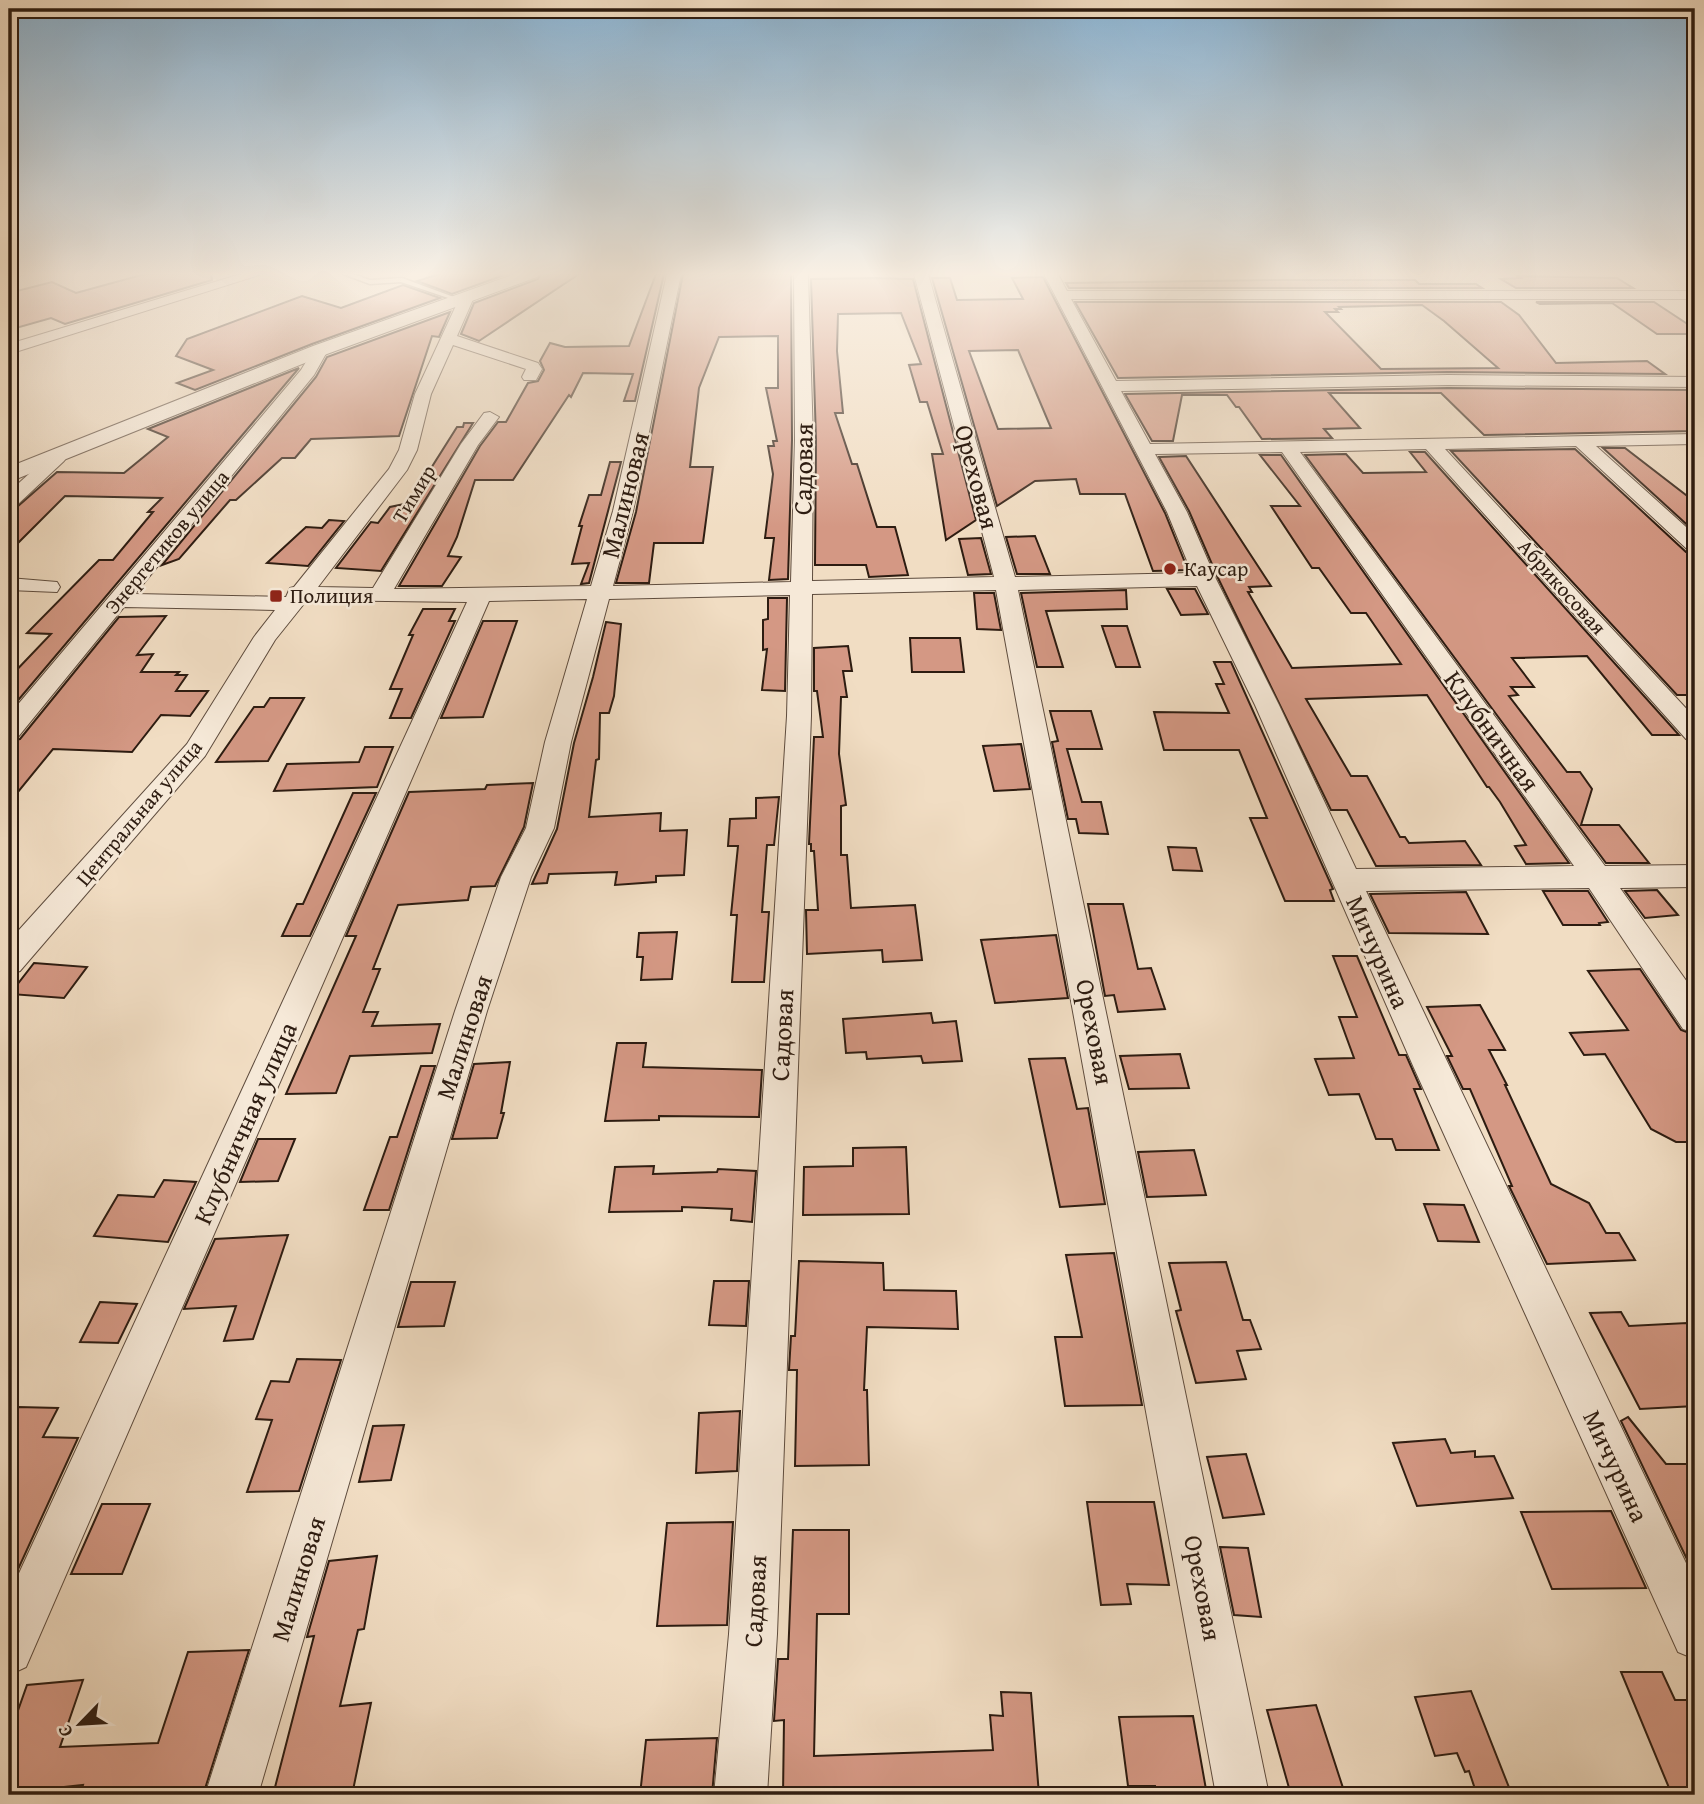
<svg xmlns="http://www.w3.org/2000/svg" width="1704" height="1804" viewBox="0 0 1704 1804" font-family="'Gentium Book Plus',serif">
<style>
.building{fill:#d49884;stroke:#2d1c11;stroke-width:2;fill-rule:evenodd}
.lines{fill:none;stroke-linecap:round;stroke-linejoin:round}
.service-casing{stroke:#5e4c3e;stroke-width:3}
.minor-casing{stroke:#5e4c3e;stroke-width:2}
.tertiary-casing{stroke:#5e4c3e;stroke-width:2}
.service{fill:#f6e9d8;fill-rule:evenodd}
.minor{fill:#f6e9d8;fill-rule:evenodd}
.tertiary{fill:#f6e9d8;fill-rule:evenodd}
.poi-dot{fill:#8f2418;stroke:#f6e9d8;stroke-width:2.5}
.labels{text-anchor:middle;stroke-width:5;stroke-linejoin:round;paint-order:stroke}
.far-street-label{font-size:21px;fill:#2d1c11;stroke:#f6e9d8}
.far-poi-label{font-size:21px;fill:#2d1c11;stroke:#f6e9d8;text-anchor:start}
.street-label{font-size:26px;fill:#2d1c11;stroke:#f6e9d8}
</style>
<rect width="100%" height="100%" fill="#f1ddc3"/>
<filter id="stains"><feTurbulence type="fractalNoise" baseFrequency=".00286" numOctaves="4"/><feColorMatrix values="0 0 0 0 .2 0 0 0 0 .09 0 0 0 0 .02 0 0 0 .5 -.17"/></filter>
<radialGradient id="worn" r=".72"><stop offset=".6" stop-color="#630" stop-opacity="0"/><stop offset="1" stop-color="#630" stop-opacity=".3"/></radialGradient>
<g class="building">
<polygon points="145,274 211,274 212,280 65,324 51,318 9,330 9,293 52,282 76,293"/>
<polygon points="439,274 507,274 452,294 417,281"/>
<polygon points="541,274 579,274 479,341 461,334 474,303 538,279"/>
<polygon points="656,274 664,274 635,401 624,401 633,374 583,373 571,397 569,395 513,480 475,480 457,537 448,556 461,557 442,586 399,586 480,446 498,422 506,422 528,383 538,381 544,370 540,361 550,343 565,347 629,346"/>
<polygon points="683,274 791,274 792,440 788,579 769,580 774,538 765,538 773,474 768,446 774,446 773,441 777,441 766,388 778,388 778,336 719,337 699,388 690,467 713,467 703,543 654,543 649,583 616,583 636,512"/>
<polygon points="1516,276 1617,278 1633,288 1516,288 1501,279 1520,278"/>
<path d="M1043,277L1165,513L1188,570L1153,571L1125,494H1080L1076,479L1035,481L997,506L932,278H950L957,300L1023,299L1012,278ZM1018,350L1051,428L998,429L969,351Z"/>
<polygon points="874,278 913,279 976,520 946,540 932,454 943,454 927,402 920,402 909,365 921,364 901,313 838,314 837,351 843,413 835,413 852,464 857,464 877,527 895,527 908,575 869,577 866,565 815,565 816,440 811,279"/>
<polygon points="1270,280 1415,280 1419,284 1476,284 1482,288 1069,288 1066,283"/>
<polygon points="403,285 440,298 312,344 195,390 177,383 213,370 176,356 187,339 302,296 341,308"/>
<path d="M1075,302H1501L1519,315L1556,363L1647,361L1665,374L1448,372L1118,378ZM1422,305L1444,321L1498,368L1381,369L1325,312H1338L1335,309H1341L1339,307Z"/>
<polygon points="1536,302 1654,302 1695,329 1695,334 1657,334 1612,303 1540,304"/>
<polygon points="450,312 439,337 432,336 399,436 311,439 295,458 282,458 236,500 230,500 179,559 162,565 316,377 327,357"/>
<polygon points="299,368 9,711 9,678 51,634 27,633 99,560 113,560 153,512 148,512 162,498 65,496 9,552 9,514 57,472 124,473 168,437 148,429"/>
<polygon points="1448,388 1695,390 1695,431 1484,435 1441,393 1329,393 1360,428 1324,429 1332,438 1262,439 1239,407 1236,407 1227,395 1182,395 1173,441 1152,441 1125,394"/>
<polygon points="464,423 473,423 381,571 336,568 371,522 378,523 390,507 409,503 457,427 463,427"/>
<polygon points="1603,448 1625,448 1695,502 1695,532"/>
<polygon points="1575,449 1686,552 1695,554 1695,695 1677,695 1451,451"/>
<polygon points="1410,452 1425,452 1679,735 1652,735 1587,656 1512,658 1534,687 1511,687 1518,695 1509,696 1567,772 1580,772 1592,789 1581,825 1619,825 1649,863 1606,863 1305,455 1346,454 1363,473 1426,472"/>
<polygon points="1260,455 1281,455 1569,863 1526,864 1515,846 1526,845 1500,802 1489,787 1487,787 1427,695 1306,699 1351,776 1367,776 1400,837 1405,837 1409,843 1465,841 1481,865 1376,866 1347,810 1331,810 1218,578 1189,511 1159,457 1186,456 1271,586 1249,587 1252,592 1248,592 1292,668 1401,664 1366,613 1351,613 1319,568 1312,568 1271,506 1300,506"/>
<polygon points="610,462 621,462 589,583 581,584 589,563 572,564 582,526 579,526 589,495 601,495"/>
<polygon points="329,520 344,521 308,566 267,563 306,527 322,528"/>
<polygon points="1035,536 1050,574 1017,574 1006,537"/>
<polygon points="981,538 991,574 968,575 959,539"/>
<polygon points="1167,589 1195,589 1208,614 1181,615"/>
<polygon points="1126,590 1127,609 1046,611 1063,667 1037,667 1021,593"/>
<polygon points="974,593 994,593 1001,630 977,629"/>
<polygon points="768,598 787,598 785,691 762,690 767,649 763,650 763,620 768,619"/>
<polygon points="423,609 455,609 449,621 455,621 411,718 390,718 402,689 390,689 413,635 409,635"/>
<polygon points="166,616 137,655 153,654 141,672 179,672 176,675 187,675 176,691 208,691 190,716 161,715 132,752 53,749 9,803 9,741 20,739 119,617"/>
<polygon points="483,621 517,621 483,717 441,718"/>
<polygon points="606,622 621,624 614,696 609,713 600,713 599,759 596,760 589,817 661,813 660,831 687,830 684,875 656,876 656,882 615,885 617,872 549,874 547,883 532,884 557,829 574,743 593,677"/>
<polygon points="1102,626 1127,626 1140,667 1116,667"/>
<polygon points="910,638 960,638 964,672 912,672"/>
<polygon points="848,646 852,671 843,671 847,697 841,697 839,754 846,805 841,806 841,855 847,855 851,908 915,905 922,960 883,962 882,950 807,954 806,910 818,910 814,851 811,851 811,844 809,844 814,737 823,737 817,691 814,691 814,648"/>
<polygon points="1214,662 1231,662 1333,889 1330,890 1334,901 1285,901 1250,818 1267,818 1239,750 1164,750 1154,712 1229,713 1216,684 1224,684"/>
<polygon points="270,698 304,698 268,761 216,762 254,707 264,707"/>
<polygon points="1050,711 1091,711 1102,749 1067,749 1082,802 1101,802 1108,834 1079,833 1076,819 1068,819 1052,742 1058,741"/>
<polygon points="1021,744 1030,789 994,791 983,746"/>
<polygon points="365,747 393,747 377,787 274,791 287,764 359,762"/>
<polygon points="533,783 524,827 495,886 471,887 468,900 398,905 373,969 380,969 363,1012 378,1012 372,1026 440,1024 432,1053 350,1056 336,1093 286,1094 356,936 346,936 409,792 485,789 487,785"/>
<polygon points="353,793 376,793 310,936 282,936 297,904 303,904"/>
<polygon points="779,797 774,845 767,845 762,912 769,912 764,982 732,982 737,915 731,915 738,846 728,846 730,819 756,818 756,798"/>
<polygon points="1168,847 1196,848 1202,871 1173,870"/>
<polygon points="1657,890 1678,915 1645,918 1625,891"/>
<polygon points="1543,891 1588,891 1608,922 1599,923 1600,925 1563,925"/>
<polygon points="1466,892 1488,934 1389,933 1370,894"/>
<polygon points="1088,904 1123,904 1138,969 1151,968 1165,1009 1118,1012 1114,995 1105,996"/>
<polygon points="677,932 672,979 641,980 643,957 637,957 639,933"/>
<polygon points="1056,935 1068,998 995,1003 981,940"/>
<polygon points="1333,956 1357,956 1399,1055 1406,1055 1421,1089 1414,1089 1439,1150 1396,1150 1392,1139 1376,1139 1359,1094 1329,1095 1315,1059 1354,1058 1339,1017 1357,1017"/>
<polygon points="34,963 87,967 64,998 10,994"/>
<polygon points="1640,969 1681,1030 1695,1035 1695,1142 1676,1142 1651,1129 1605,1054 1584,1055 1570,1033 1628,1030 1588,971"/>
<polygon points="1480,1005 1505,1050 1489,1050 1507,1085 1505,1085 1551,1184 1589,1203 1606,1233 1619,1233 1635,1260 1547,1264 1509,1186 1512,1186 1470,1089 1463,1089 1447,1056 1452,1056 1427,1007"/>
<polygon points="931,1013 933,1023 956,1021 962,1061 923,1063 921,1056 867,1059 866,1052 846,1053 843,1019"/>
<polygon points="617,1043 646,1043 643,1067 762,1070 759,1117 659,1116 659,1120 605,1121"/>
<polygon points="1180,1054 1189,1088 1129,1089 1120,1056"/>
<polygon points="1065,1058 1077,1109 1088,1108 1105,1204 1060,1207 1029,1059"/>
<polygon points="510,1062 501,1113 504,1113 497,1138 452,1139 474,1064"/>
<polygon points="421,1066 435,1066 389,1210 364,1210 390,1137 397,1137"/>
<polygon points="258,1139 295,1139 278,1181 240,1182"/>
<polygon points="906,1147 909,1214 803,1215 804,1167 853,1166 853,1148"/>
<polygon points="1194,1150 1206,1195 1147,1197 1138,1152"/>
<polygon points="654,1166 653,1174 717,1172 718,1169 756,1171 752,1222 731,1220 732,1209 682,1207 682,1211 609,1212 615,1167"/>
<polygon points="164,1180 196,1182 168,1242 94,1236 118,1195 154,1197"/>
<polygon points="1424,1204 1464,1205 1479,1242 1438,1241"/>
<polygon points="288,1235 253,1339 224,1341 236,1306 184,1309 215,1239"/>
<polygon points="1114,1253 1142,1405 1065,1406 1055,1337 1082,1337 1066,1255"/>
<polygon points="799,1261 883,1263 884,1290 956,1291 958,1329 867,1327 864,1390 867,1390 869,1465 795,1466 797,1370 789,1370 791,1336 795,1336"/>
<polygon points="1226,1262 1243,1320 1250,1320 1261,1349 1237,1351 1246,1379 1196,1383 1176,1311 1181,1310 1169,1263"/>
<polygon points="714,1281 749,1281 746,1326 709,1325"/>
<polygon points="411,1282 455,1282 444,1326 398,1327"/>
<polygon points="100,1302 137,1304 118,1343 80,1342"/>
<polygon points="1621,1312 1629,1326 1687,1323 1695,1336 1695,1406 1640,1409 1590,1313"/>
<polygon points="297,1359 341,1360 299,1491 247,1492 272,1420 256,1419 271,1381 289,1382"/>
<polygon points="18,1407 58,1408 43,1437 78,1438 9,1589 9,1425"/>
<polygon points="740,1411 737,1471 696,1473 699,1413"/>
<polygon points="1628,1417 1666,1464 1695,1464 1695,1576 1621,1421"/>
<polygon points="404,1425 391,1480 359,1482 373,1426"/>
<polygon points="1445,1439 1451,1453 1475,1451 1475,1457 1494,1456 1513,1498 1417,1506 1393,1443"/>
<polygon points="1246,1454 1264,1514 1223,1518 1207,1457"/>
<polygon points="1087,1502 1154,1502 1169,1585 1127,1584 1131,1604 1101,1605"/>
<polygon points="102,1504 150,1504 122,1574 71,1574"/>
<polygon points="1611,1511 1646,1588 1552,1589 1521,1512"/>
<polygon points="733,1522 727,1625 657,1626 667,1523"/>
<polygon points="793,1530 849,1530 849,1614 817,1614 814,1756 993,1750 990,1715 1003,1716 1001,1692 1031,1693 1039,1795 783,1795 784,1720 774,1721 778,1659 788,1659"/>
<polygon points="1220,1547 1248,1548 1261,1617 1234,1615"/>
<polygon points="377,1556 364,1629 358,1630 340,1706 371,1703 352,1795 273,1795 314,1636 307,1637 329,1561"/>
<polygon points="249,1650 203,1795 80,1795 83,1785 9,1793 9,1736 27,1685 83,1680 60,1747 158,1743 188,1652"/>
<polygon points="1621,1672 1662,1672 1675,1700 1687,1700 1695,1719 1695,1795 1672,1795"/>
<polygon points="1471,1691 1512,1795 1477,1795 1469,1771 1465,1772 1457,1753 1435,1756 1415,1697"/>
<polygon points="1316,1705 1343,1788 1291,1795 1267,1710"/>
<polygon points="1193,1716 1207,1795 1156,1795 1155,1786 1128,1786 1119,1717"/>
<polygon points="717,1738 712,1795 640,1795 646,1740"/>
</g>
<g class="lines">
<defs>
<polygon id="service" points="343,274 353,274 370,280 402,278 462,300 457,301 401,282 370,284"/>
<g id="minor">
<polygon points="9,274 24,274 9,281"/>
<polygon points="241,274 262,274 9,354 9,344"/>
<path d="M667,274H681L633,511L613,586L791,582L795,440L794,274H808L813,440L812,581L994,577L914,274H928L1015,577L1192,573L1167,512L1044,274H1058L1067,291H1695V299H1071L1116,381L1448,375L1695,377V387L1448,385L1121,391L1150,444L1695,434V444L1596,446L1695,535V552L1688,550L1576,446L1445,449L1695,718V741L1686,739L1426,449L1300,452L1605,866L1695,865V887L1620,888L1695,993V1033L1683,1029L1589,888L1366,891L1695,1582V1659L1678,1652L1414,1068L1255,705L1197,586L1018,590L1269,1795H1216L996,590L812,594L811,716L777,1634L767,1795H714L729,1634L787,716L790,595L609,599L571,742L554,828L531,877L487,1011L258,1795H205L455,1011L501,877L526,828L545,742L587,599L489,601L26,1667L9,1675V1595L467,602L307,600L275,640L205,756L20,971L9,975V941L187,744L254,637L275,610L124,607L18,737L9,739V715L301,370L315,347L320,345L328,350L314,375L135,594L286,597L290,588L294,587L389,469L399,450L415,394L460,297L467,293L474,297L457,336L538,363L542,369L536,380H524L522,377L526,369L453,345L431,394L417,450L407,470L318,587L373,588L461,444L484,413L490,412L499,417L478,445L394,589L591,586L613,511ZM1282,452L1574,866L1356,869L1279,705L1216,579L1187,512L1155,454Z"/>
<polygon points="58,452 64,453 67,457 64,461 16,506 9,508 9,492 52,453"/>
<polygon points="9,578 57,582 60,587 57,592 9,590"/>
</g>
<polygon id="tertiary" points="515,274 539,274 537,277 327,354 9,482 9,467 313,346"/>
</defs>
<use href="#service" class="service-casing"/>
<use href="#minor" class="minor-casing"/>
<use href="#tertiary" class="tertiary-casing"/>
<use href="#service" class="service"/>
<use href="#minor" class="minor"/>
<use href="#tertiary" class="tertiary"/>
</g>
<linearGradient id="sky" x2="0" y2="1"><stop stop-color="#8bb6d7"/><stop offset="0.52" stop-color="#f9f0e4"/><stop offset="1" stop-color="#f9f0e4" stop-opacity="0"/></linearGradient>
<rect width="1704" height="527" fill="url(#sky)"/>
<g class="poi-dot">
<circle cx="1170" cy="569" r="7"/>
<rect x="269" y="589" width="14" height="14" rx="3.5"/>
</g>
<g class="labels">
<g class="far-street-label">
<text transform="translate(414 494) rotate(-59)" y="7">Тимир</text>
<text transform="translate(167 542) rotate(-50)" y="7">Энергетиков улица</text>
<text transform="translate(1562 587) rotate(48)" y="7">Абрикосовая</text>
<text transform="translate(139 813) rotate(-50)" y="7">Центральная улица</text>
</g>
<g class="far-poi-label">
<text x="1184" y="576">Каусар</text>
<text x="290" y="603">Полиция</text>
</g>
<g class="street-label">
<text transform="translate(803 469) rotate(-89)" y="9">Садовая</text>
<text transform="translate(977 477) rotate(75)" y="9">Ореховая</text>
<text transform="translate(625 495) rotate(-76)" y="9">Малиновая</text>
<text transform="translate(1492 731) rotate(54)" y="9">Клубничная</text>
<text transform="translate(1378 952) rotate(66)" y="9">Мичурина</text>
<text transform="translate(1095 1032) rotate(79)" y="9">Ореховая</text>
<text transform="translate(782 1035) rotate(-87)" y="9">Садовая</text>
<text transform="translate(464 1037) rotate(-72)" y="9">Малиновая</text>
<text transform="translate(245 1123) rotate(-66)" y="9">Клубничная улица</text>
<text transform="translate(1616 1466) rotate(65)" y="9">Мичурина</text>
<text transform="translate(298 1579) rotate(-73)" y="9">Малиновая</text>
<text transform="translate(1203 1588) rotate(79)" y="9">Ореховая</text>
<text transform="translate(755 1601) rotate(-87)" y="9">Садовая</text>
</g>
</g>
<rect width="1704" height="1804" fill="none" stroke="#f1ddc3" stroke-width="35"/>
<rect x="10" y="10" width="1683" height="1783" fill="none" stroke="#2d1c11" stroke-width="3.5"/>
<rect x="18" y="18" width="1669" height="1769" fill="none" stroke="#2d1c11" stroke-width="2"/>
<g transform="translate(80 1724) rotate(245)" stroke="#f6e9d8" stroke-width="5" paint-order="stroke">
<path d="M0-5L12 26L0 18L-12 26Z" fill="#2d1c11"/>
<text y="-10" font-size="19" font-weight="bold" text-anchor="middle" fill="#2d1c11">С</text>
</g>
<rect width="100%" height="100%" filter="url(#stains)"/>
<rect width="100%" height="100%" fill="url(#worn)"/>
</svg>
